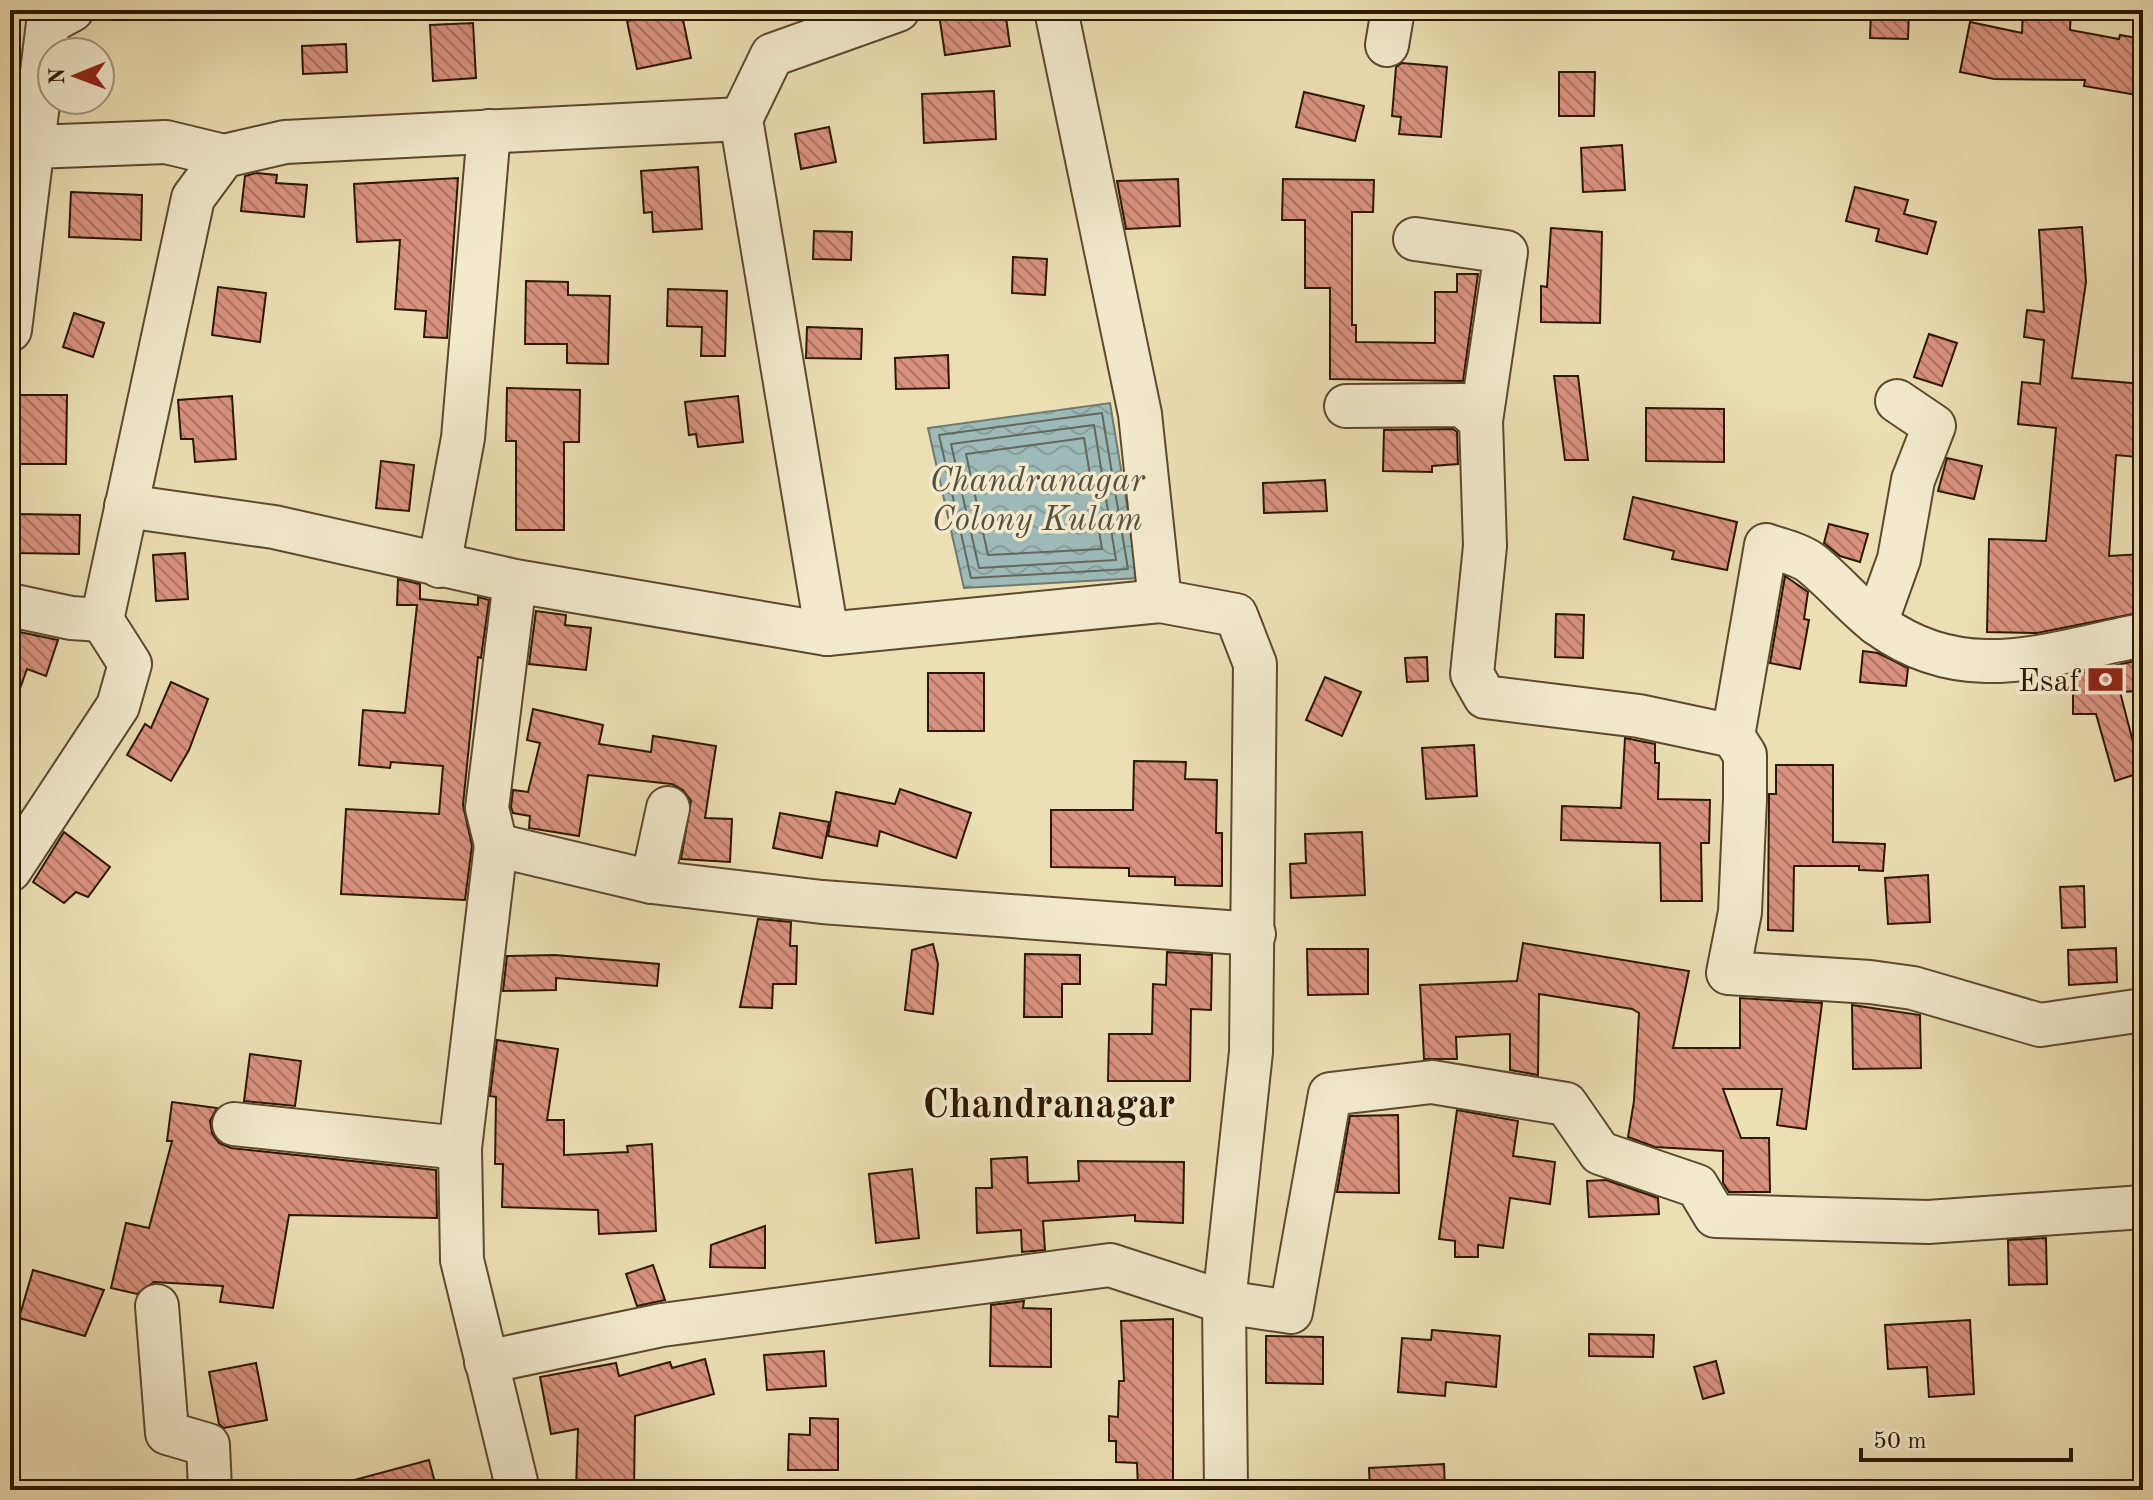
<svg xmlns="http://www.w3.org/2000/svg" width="2153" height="1500" viewBox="0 0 2153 1500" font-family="'Old Standard TT',serif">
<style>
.water{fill:url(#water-waves);stroke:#70796e;stroke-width:2}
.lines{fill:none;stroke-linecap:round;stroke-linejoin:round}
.shore{stroke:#64685c;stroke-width:2}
.building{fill:url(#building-back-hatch);stroke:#2c1700;stroke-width:2}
.minor-casing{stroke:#5c492d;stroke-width:46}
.minor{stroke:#f3eace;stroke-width:42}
.labels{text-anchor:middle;stroke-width:7;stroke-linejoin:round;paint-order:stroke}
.poi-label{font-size:32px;fill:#2c1700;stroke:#f3eace;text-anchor:end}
.water-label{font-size:34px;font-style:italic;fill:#545040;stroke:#f3eace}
.district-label{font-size:40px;font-weight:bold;fill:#2c1700;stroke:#f3eace}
</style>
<defs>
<pattern id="water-waves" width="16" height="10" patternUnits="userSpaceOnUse" patternTransform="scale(2)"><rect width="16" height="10" fill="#9dbab8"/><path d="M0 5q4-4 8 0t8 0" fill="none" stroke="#879f9c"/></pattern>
<pattern id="building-back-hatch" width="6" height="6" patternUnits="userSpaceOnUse" patternTransform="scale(2)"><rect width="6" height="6" fill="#d99280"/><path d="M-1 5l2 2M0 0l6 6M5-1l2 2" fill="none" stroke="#b07666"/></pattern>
</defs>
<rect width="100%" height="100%" fill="#ecdfb4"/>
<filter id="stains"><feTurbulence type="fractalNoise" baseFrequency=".0025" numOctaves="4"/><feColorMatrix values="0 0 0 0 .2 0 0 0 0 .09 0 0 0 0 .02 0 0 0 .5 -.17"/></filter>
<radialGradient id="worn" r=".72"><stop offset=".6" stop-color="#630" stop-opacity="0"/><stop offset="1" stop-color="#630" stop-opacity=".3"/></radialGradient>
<polygon class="water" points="1110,403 1139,578 964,588 928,428"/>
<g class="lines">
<g class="shore">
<polygon points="1102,413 1128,569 971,578 939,435"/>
<polygon points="1094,425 1116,560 979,568 951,444"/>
<polygon points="1084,438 1102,549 988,555 966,454"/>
</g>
</g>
<g class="building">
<polygon points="681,10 691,58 637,69 627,21"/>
<polygon points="964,10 1005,10 1010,46 945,55 939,14"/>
<polygon points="1871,10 1909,10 1908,39 1870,38"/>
<polygon points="2023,10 2071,10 2070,30 2119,39 2120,35 2143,39 2143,96 2084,86 2085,80 1994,79 1960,72 1970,22 2022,33"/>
<polygon points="473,23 476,78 433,81 430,25"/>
<polygon points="346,44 347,72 303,74 302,46"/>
<polygon points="1402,63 1447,67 1441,137 1399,134 1401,117 1392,116 1396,67"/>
<polygon points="1559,72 1595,72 1594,116 1559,116"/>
<polygon points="994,91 996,139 924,143 922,94"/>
<polygon points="1304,92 1364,106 1355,141 1296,127"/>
<polygon points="829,127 836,162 801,169 795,134"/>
<polygon points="1622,145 1625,190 1583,192 1581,148"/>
<polygon points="698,167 702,229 653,232 652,212 644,213 641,171"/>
<polygon points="256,173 277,175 276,183 307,185 304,217 241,211 245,176"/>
<polygon points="458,178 447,338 424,337 426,311 395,309 400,240 357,242 354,184"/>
<polygon points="1178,179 1180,226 1126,229 1117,181"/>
<polygon points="1283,179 1374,180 1373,212 1352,212 1352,325 1356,325 1356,342 1435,343 1435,292 1457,292 1457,274 1478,274 1463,381 1330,379 1330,288 1305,288 1305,220 1282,220"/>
<polygon points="1855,187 1908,200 1904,214 1936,222 1927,254 1876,241 1879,229 1846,221"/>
<polygon points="71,192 142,195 141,240 69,237"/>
<polygon points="2082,227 2086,282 2072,378 2143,384 2137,457 2116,455 2109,556 2143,554 2143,612 2037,633 1987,632 1989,539 2046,541 2056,428 2018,424 2022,382 2040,384 2044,340 2024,337 2027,310 2044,312 2039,230"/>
<polygon points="1551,228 1602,232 1600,323 1541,322 1541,286 1547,287"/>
<polygon points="814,231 852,232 851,260 813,259"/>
<polygon points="1013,257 1047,259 1045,295 1012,293"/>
<polygon points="526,281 568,282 568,295 610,296 608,364 567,363 567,344 525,344"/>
<polygon points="218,287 266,293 260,342 212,335"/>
<polygon points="668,289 727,291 725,356 701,356 702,327 667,326"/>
<polygon points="74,313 104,323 93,357 63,347"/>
<polygon points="807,327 862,329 861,359 806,358"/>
<polygon points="1929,334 1957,343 1942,386 1914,377"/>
<polygon points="948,355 949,388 896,389 895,358"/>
<polygon points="1554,376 1578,376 1588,460 1565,460"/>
<polygon points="507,388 580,390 579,442 564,442 564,530 516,530 516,441 506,441"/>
<polygon points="17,395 67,395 66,464 16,464"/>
<polygon points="232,396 236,459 195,462 193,439 181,439 178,400"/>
<polygon points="738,396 743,442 698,447 696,434 689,435 685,402"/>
<polygon points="1646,408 1724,409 1724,462 1646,461"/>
<polygon points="1453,429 1457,432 1458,464 1432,466 1432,472 1383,471 1384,430"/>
<polygon points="1947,458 1982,466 1974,499 1938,491"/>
<polygon points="381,461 414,465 409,511 376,508"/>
<polygon points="1325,480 1327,511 1264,513 1263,483"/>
<polygon points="1633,497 1737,522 1727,570 1672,559 1674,551 1624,539"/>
<polygon points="15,514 80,515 79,554 14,553"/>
<polygon points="1829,524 1868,534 1860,562 1840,556 1824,543"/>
<polygon points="185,553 188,599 156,601 153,555"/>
<polygon points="1785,576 1808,592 1804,619 1809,620 1800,669 1770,663"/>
<polygon points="398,579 420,584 420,599 478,605 478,597 489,600 481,658 478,657 463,805 472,846 465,900 341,894 346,809 439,814 443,766 391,762 390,768 359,765 363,710 405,713 417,605 397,605"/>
<polygon points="536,611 566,615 565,625 591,628 586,670 529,664"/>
<polygon points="1556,614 1584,615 1583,658 1555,657"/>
<polygon points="10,630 58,640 46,676 27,669 13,708 10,708"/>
<polygon points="1863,651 1878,653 1908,668 1906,686 1860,682"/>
<polygon points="1427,657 1428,681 1407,682 1405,658"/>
<polygon points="2139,660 2138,691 2120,692 2133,742 2143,739 2143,772 2115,781 2096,714 2073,714 2073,675"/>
<rect x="928" y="673" width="56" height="58"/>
<polygon points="1325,677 1361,692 1342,736 1306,720"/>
<polygon points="171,682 208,699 189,750 171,781 127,755 145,724 151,728"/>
<polygon points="533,709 603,725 599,744 651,752 653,736 716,746 705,818 732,819 730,862 681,859 691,801 683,790 672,784 588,775 579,836 529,828 530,816 513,813 511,807 513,790 528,792 540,743 527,740"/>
<polygon points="1625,738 1655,744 1655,763 1659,763 1658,799 1710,800 1709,843 1701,843 1702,901 1661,901 1660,843 1561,840 1562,806 1621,808"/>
<polygon points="1474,745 1477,796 1426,799 1422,748"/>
<polygon points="1134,761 1186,762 1185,779 1217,780 1216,833 1222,833 1222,886 1175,885 1175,877 1129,876 1129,868 1051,867 1051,810 1133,810"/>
<polygon points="1776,765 1833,765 1833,842 1885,844 1883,871 1859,870 1859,866 1794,866 1793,931 1768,930 1769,794 1776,794"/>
<polygon points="900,789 971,813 956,858 880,831 877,846 828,836 836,792 895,804"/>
<polygon points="780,813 829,822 822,858 773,848"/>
<polygon points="64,832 110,867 88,897 76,892 64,903 33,882"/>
<polygon points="1362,832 1365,895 1291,898 1290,864 1306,863 1305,834"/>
<polygon points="1928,875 1930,922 1888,924 1885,878"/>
<polygon points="2084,886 2085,927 2062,928 2060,887"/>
<polygon points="758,919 791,922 790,946 797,946 796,984 773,984 772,1008 740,1007"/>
<polygon points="1523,943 1689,971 1673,1048 1740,1048 1740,998 1822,1003 1806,1129 1777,1125 1782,1089 1723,1089 1741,1138 1769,1138 1770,1192 1729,1192 1723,1183 1723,1151 1655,1147 1628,1137 1634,1101 1639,1013 1632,1009 1539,994 1538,1075 1510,1070 1510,1034 1456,1037 1457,1059 1424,1059 1420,985 1517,981"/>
<polygon points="933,944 938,964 933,1014 905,1010 912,950"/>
<polygon points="2116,948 2117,982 2069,985 2068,950"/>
<polygon points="1307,949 1368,949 1368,994 1308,995"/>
<polygon points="1167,952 1212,955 1211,1010 1191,1009 1190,1081 1108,1081 1109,1034 1152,1034 1153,984 1166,985"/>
<polygon points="1025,954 1080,955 1080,984 1062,984 1062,1017 1024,1017"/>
<polygon points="555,955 659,964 657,986 556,978 556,990 503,991 507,956"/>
<polygon points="1852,1005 1920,1015 1921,1068 1853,1069"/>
<polygon points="497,1040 558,1049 547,1120 564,1120 564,1155 628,1152 627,1146 652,1144 656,1231 599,1234 598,1210 502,1207 503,1164 495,1164 496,1097 490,1096"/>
<polygon points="250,1054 301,1061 295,1106 244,1101"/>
<polygon points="172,1102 217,1108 210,1121 212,1133 219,1143 231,1148 436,1170 437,1218 289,1215 273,1308 220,1302 223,1286 154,1282 137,1294 111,1288 126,1223 149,1228 172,1141 167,1141"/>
<polygon points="1457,1110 1518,1121 1513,1156 1555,1162 1550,1204 1510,1198 1503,1248 1478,1245 1478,1257 1455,1257 1455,1241 1439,1239"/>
<polygon points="1398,1115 1399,1193 1337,1192 1350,1116"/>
<polygon points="1027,1157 1028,1183 1079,1181 1078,1161 1184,1162 1183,1223 1135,1221 1135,1215 1043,1221 1045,1250 1022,1252 1021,1230 977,1233 976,1188 992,1188 991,1159"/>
<polygon points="912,1169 919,1238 876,1243 869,1174"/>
<polygon points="1606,1180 1658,1198 1659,1214 1589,1217 1587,1181"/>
<polygon points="765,1226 765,1268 710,1267 711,1245"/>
<polygon points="2046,1238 2047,1284 2009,1285 2008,1240"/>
<polygon points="653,1265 665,1300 637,1306 626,1274"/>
<polygon points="33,1270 104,1290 85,1336 19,1318"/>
<polygon points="1024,1301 1023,1308 1051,1309 1051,1367 990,1366 991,1305"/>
<polygon points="1173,1319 1173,1490 1138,1490 1137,1463 1116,1462 1116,1441 1109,1441 1109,1416 1118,1417 1119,1381 1124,1381 1121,1321"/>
<polygon points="1970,1320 1974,1394 1929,1397 1927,1367 1888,1369 1885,1325"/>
<polygon points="1432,1330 1500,1336 1496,1387 1446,1382 1445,1396 1398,1392 1402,1338 1431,1340"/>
<polygon points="1589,1334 1654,1335 1653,1357 1589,1356"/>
<polygon points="1266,1336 1323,1337 1323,1384 1266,1383"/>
<polygon points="824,1351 826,1386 767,1390 764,1355"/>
<polygon points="705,1359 714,1394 635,1416 634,1490 576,1489 578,1429 551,1434 540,1377 616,1363 619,1376 670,1362 672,1368"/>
<polygon points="1716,1361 1724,1393 1703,1399 1694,1367"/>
<polygon points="256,1363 267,1420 224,1428 219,1424 209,1372"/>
<polygon points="810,1418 838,1419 838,1470 788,1470 789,1434 810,1435"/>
<polygon points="429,1460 437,1490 344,1490 343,1483"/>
<polygon points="1444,1464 1445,1490 1370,1490 1369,1468"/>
</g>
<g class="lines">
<defs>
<g id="minor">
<polyline points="1056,10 1140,414 1160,601"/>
<polyline points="1387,45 1393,10"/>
<polyline points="741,119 772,55 898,10"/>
<polyline points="33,147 166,142 224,156"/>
<polyline points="1415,239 1506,252 1481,421"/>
<polyline points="10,330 48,23 72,10"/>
<polyline points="1346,406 1462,405 1481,421 1485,546 1472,674 1485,697 1639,716 1733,736 1745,755 1745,799 1740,912 1728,973 1870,982 1913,988 2040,1025 2143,1010"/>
<polyline points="126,506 274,527 515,581 827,634"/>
<polyline points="439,566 463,438 489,131"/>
<polyline points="10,605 71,618 102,620"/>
<polyline points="1876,623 1899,559 1913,480 1934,426 1897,401"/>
<path d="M1733,736L1766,545C1780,550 1799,554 1811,563C1835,582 1855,607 1879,625C1966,688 2048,653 2143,635"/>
<polyline points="496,845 487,808 515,581"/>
<polyline points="10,870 118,706 130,664 102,620 193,198 224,156 285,142 741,119 827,634 1160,601 1236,615 1255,664 1251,1052 1224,1302 1226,1490"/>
<polyline points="652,882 822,902 1254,934"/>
<polyline points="234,1124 460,1148"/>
<polyline points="157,1306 167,1433 208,1445 210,1490"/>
<polyline points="486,1362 662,1325 1110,1265 1224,1302 1291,1312 1330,1094 1432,1082 1566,1104 1600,1153 1697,1186 1715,1216 1928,1222 2143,1207"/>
<polyline points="518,1490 462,1260 460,1148 496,845 652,882 668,808"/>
</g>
</defs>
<use href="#minor" class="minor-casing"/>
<use href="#minor" class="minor"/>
</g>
<defs>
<symbol id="bank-bare" viewBox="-9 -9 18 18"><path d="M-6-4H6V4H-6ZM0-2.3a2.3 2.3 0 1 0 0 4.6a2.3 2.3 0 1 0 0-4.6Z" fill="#8f2418" stroke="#f3eace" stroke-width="2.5" paint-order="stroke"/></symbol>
</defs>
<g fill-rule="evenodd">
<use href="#bank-bare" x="2080" y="654" width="51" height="51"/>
</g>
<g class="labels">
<g class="poi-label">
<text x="2080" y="691">Esaf</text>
</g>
<g class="water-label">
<text x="1037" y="491">Chandranagar<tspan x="1037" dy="39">Colony Kulam</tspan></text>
</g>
<g class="district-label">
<text x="1049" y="1117">Chandranagar</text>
</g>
</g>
<rect width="2153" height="1500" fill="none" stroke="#ecdfb4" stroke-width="40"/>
<rect x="12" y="12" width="2129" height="1476" fill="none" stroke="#2c1700" stroke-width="4"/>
<rect x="20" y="20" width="2113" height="1460" fill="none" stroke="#2c1700" stroke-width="2"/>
<g transform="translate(76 76) rotate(269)"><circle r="38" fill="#f3eace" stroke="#a3967c" stroke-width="2"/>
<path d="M0-6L14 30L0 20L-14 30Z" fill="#8f2418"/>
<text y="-12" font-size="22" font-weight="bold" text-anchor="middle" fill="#2c1700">N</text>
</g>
<path d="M1861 1448v12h210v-12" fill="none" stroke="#2c1700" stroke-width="4"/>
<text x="1873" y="1448" font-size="24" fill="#2c1700" stroke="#f3eace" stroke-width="6" paint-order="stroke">50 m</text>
<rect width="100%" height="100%" filter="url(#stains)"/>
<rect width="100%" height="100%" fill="url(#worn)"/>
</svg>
